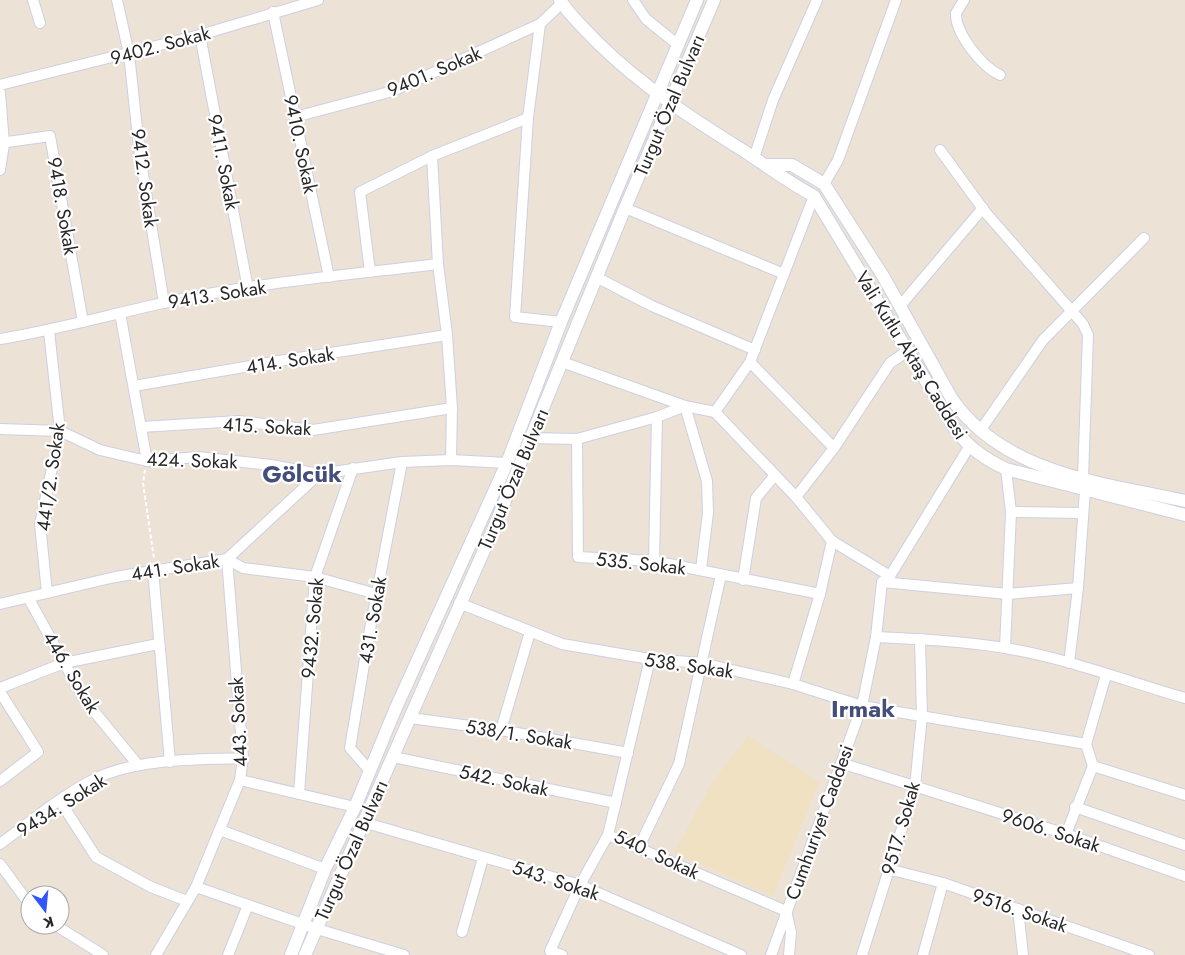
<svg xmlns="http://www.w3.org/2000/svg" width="1185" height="955" viewBox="0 0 1185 955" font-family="Jost,sans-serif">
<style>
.education{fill:#f0e1c3}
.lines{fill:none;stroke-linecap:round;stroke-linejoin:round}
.minor-casing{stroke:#ccd0e2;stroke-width:12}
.tertiary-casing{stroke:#ccd0e2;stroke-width:14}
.path{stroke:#fff;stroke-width:2;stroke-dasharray:4 2.5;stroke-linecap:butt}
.minor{stroke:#fff;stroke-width:10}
.tertiary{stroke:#fff;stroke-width:12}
.labels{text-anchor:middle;stroke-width:4.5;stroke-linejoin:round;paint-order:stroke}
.street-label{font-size:19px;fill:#272727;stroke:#fff}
.district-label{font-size:24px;font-weight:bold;fill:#444e7b;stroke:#fff}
</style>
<rect width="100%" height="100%" fill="#ece2d6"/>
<polygon class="education" points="748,736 819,782 773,896 674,853 712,783"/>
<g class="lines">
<defs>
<g id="minor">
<polyline points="33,0 40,23"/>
<polyline points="117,0 129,54 140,156 164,303"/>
<polyline points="633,0 646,19 677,44"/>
<path d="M964,0L956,13C955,33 982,67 1000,75"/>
<polyline points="273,12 329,277"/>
<polyline points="540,24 528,118 515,317 561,322"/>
<polyline points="200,35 248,289"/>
<polyline points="0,85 200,35 318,0"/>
<polyline points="0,93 4,144 0,170"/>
<polyline points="295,117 393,91 540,24 562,3"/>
<polyline points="0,143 50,136 83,322"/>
<polyline points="940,150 986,213 1083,324 1088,335 1083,478"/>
<polyline points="754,158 773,100 817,0"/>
<polyline points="824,184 838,160 896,0"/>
<polyline points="625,208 784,274"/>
<polyline points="370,272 360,192 432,156"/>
<polyline points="596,277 652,306 755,350"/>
<polyline points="900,306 983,208"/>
<polyline points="120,313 147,461"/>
<path d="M0,339C55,330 108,315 163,303C253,283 346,275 438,264"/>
<polyline points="562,362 685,406 715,412 750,362 814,196"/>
<polyline points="750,362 834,448"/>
<polyline points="134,386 279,361 447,335"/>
<polyline points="715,412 796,497 832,541 890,576"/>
<polyline points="141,427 239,421 313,430 452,408"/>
<polyline points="0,429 60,431 100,450 147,461 198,457 271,465 319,474 402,462 451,460 507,463"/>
<polyline points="980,431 1043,340 1144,238"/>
<polyline points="530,438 577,439 657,417 685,406 707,481 708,513 701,569"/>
<polyline points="577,439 578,557 654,561 820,594"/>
<polyline points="451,460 452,408 447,335 438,264 432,156 528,118"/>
<polyline points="796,497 834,448 890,363 909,350"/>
<polyline points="1011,512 1083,513"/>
<polyline points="227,559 243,568 315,577 376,594"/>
<polyline points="654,561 657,417"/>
<polyline points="153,570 170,762"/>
<polyline points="743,580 756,498 775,475"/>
<polyline points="882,582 1008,594 1078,588"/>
<polyline points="47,593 40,524 60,431 49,331"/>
<polyline points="29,599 84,699 138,765"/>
<polyline points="459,603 562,644 650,659 702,663 793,684 862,706 1086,744"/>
<polyline points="0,604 115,577 227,559 319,474"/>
<path d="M876,637C919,639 962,641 1005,648C1066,658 1126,681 1185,698"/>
<polyline points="1005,648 1011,512 1006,469"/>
<polyline points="1069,663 1078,588 1085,490"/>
<polyline points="793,684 820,594 832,541"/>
<polyline points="0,688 64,663 158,644"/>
<polyline points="0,692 38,752 0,781"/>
<polyline points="410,718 501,730 628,753"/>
<polyline points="501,730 530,632"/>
<polyline points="393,757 616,803"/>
<polyline points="841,763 1066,834 1185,876"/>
<polyline points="1093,766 1185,795"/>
<polyline points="370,771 350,748 370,629 402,462"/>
<polyline points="240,780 355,807"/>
<polyline points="299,794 315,577 353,468"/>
<polyline points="60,801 96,857 151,887 187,901"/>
<polyline points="1075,807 1185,845"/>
<polyline points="366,823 580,885 741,955"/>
<polyline points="220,830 325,869"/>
<polyline points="1066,834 1093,766 1086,744 1106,675"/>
<polyline points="608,835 786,911 791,932 789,955"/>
<path d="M0,844C32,821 70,788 106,774C149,758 198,760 243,758"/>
<polyline points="638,849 679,764 721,575"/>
<polyline points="0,864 30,905"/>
<polyline points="888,869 943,883 1149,955"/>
<polyline points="196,887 317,929 404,955"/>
<polyline points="1018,909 1023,955"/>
<polyline points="55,925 103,955"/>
<polyline points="462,932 483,858"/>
<polyline points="156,955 196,887 240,780 243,758 227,559"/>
<polyline points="228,955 248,905"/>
<polyline points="562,955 550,951 580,885 608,835 650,659"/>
<polyline points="771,955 862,706 876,637 882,582 890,576 969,447"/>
<polyline points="862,955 915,787 922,716 920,639"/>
<polyline points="923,955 943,883"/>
</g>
<g id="tertiary">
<path d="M560,0C570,16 585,29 598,43C643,87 691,118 744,151C768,167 790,183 814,196L955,429C969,448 985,459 1006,469L1185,515"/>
<path d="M765,165H792L824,184L883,276L952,399C1004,474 1103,483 1185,501"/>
<polyline points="291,955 325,869 355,807 395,710 507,463 561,322 697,0"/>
<polyline points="305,955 493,530 625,208 714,0"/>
</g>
</defs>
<use href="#minor" class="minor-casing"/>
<use href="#tertiary" class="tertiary-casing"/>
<polyline class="path" points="145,470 143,483 154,559"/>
<use href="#minor" class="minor"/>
<use href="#tertiary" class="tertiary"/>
</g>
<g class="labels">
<g class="street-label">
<text transform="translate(160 45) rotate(-15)" y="7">9402. Sokak</text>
<text transform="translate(434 71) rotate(-23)" y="7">9401. Sokak</text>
<text transform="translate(669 105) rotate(-67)" y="7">Turgut Özal Bulvarı</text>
<text transform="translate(301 144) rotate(78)" y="7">9410. Sokak</text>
<text transform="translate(224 162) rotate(79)" y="7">9411. Sokak</text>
<text transform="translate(145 178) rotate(82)" y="7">9412. Sokak</text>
<text transform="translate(63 206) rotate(80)" y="7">9418. Sokak</text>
<text transform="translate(217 294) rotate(-9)" y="7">9413. Sokak</text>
<text transform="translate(912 355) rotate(58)" y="7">Vali Kutlu Aktaş Caddesi</text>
<text transform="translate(290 360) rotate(-9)" y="7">414. Sokak</text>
<text transform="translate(267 426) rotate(3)" y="7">415. Sokak</text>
<text transform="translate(192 460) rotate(2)" y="7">424. Sokak</text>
<text transform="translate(50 477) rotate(-82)" y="7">441/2. Sokak</text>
<text transform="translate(513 479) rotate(-67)" y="7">Turgut Özal Bulvarı</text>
<text transform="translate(641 563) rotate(6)" y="7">535. Sokak</text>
<text transform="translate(175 567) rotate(-9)" y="7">441. Sokak</text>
<text transform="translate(372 620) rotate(-80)" y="7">431. Sokak</text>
<text transform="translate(312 628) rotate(-85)" y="7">9432. Sokak</text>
<text transform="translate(689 665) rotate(8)" y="7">538. Sokak</text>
<text transform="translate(72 672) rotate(59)" y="7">446. Sokak</text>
<text transform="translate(238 722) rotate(-93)" y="7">443. Sokak</text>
<text transform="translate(519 734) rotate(9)" y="7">538/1. Sokak</text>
<text transform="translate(504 780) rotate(12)" y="7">542. Sokak</text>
<text transform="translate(61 805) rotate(-32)" y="7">9434. Sokak</text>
<text transform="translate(819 822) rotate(-70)" y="7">Cumhuriyet Caddesi</text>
<text transform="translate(900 828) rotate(-74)" y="7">9517. Sokak</text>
<text transform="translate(1051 830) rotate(18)" y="7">9606. Sokak</text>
<text transform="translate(351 850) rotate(-66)" y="7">Turgut Özal Bulvarı</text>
<text transform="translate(657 854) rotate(25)" y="7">540. Sokak</text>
<text transform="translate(556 880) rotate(18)" y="7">543. Sokak</text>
<text transform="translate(1020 910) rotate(19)" y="7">9516. Sokak</text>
</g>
<g class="district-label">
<text x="302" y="482">Gölcük</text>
<text x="863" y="717">Irmak</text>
</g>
</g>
<g transform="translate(45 910) rotate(164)"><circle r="24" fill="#ffffff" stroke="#a9a9a9"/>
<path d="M0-4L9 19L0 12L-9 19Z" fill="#3057ff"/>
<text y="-8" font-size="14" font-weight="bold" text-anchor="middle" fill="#272727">K</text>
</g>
</svg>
